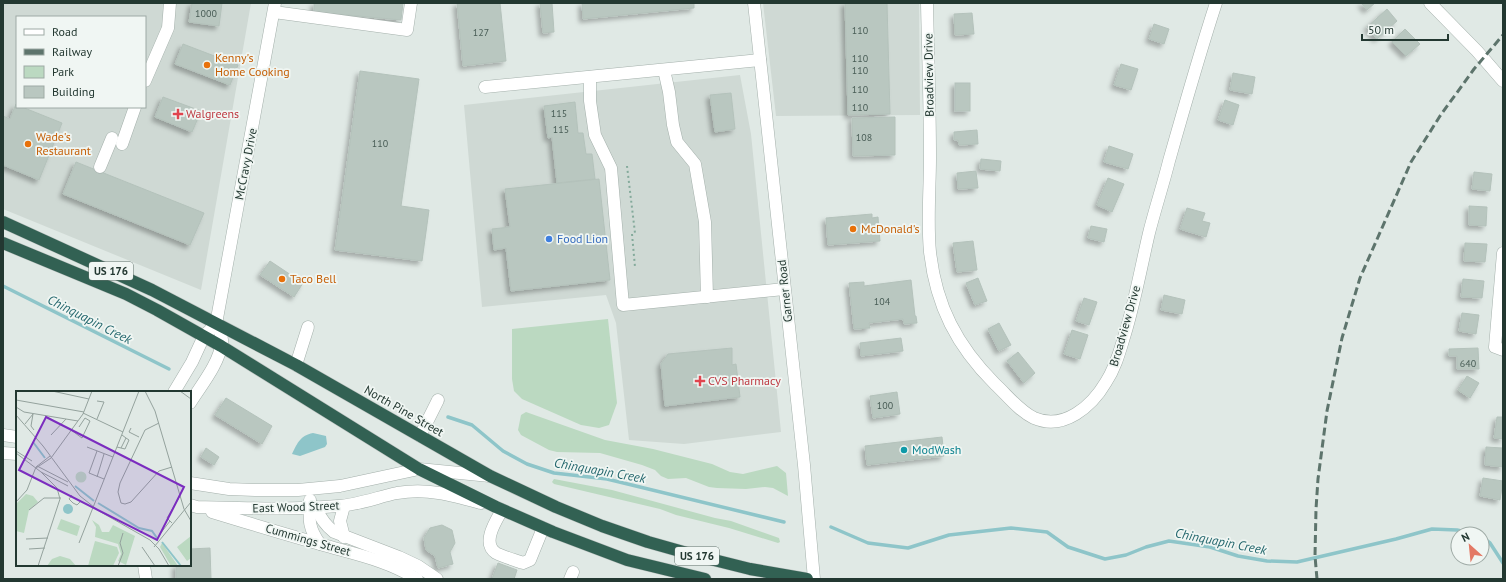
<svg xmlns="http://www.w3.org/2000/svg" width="1506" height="582" viewBox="0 0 1506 582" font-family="'PT Sans',sans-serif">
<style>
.built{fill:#cfd9d4;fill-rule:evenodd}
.green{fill:#bbd9c1}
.water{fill:#8ec5c9}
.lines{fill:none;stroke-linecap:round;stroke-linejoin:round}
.stream{stroke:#8ec5c9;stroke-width:3.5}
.building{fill:#b9c7c0;stroke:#b4c2bb;filter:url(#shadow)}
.minor-casing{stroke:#a4b0ab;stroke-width:13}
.highway-casing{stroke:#bdc3c1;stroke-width:13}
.path{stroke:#84aa9b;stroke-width:2;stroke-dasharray:2 3;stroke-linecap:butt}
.minor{stroke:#fff;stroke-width:12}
.highway{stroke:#326153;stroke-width:12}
.rail{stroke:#5d746c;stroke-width:3;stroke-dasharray:8 4;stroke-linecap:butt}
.food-dot{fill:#e8710a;stroke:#f0f6f3;stroke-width:1.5}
.health-dot{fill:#e0444e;stroke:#f0f6f3;stroke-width:1.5}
.shop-dot{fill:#3f7fe0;stroke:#f0f6f3;stroke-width:1.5}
.culture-dot{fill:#0f9aa8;stroke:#f0f6f3;stroke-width:1.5}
.labels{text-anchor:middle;stroke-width:3.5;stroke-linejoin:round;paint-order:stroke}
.number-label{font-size:10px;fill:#485c55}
.shield{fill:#f0f6f3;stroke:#60716b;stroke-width:1}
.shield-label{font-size:11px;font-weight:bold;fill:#233831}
.food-label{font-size:12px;fill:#c56008;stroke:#f0f6f3;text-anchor:start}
.street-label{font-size:12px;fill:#233831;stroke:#f0f6f3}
.health-label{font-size:12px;fill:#be3a42;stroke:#f0f6f3;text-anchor:start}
.shop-label{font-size:12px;fill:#366cbe;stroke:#f0f6f3;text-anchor:start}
.culture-label{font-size:12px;fill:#0d838f;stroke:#f0f6f3;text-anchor:start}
.water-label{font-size:13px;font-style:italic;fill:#24676d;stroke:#f0f6f3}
.inset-river{fill:none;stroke:#8ec5c9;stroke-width:2}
.inset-road{fill:none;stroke:#94a29d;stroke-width:1}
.view{fill:#7b2cbf;fill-opacity:0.15;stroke:#7b2cbf;stroke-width:2}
.inset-edge{fill:none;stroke:#233831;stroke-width:2}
</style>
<defs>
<filter id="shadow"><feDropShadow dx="-3.5" dy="3.5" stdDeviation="2" flood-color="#0004"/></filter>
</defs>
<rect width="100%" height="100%" fill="#e0e9e5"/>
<g class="built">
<path d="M3,3H251L201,290L3,209ZM17,17H145V107H17Z"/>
<polygon points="763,3 919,3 920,115 776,116"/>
<polygon points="740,75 751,134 781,432 684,444 629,440 616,323 606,295 482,307 464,105"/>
</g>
<g class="green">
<polygon points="608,319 617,403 609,425 599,428 581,425 522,399 514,391 512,379 512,329"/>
<polygon points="526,412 605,440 653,449 712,464 730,472 743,474 777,466 786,473 788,496 773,488 765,487 746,489 717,488 709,487 686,478 668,479 661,476 655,470 642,465 600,453 557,452 549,450 521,435 518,430 521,415"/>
<polygon points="554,479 612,490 715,518 731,521 779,538 780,542 778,543 729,528 676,515 660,509 554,484 552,482"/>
</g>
<path class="water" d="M313,433L326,436L327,444L325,447L300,456L292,454C298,442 300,436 313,433Z"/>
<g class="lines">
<g class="stream">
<polyline points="3,286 169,369"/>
<polyline points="448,417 472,425 503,451 527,464 554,473 607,479 784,522"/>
<polyline points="831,527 868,543 908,548 949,535 1011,528 1047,532 1068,547 1105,559 1126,555 1146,547 1169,541 1210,547 1238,556 1267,561 1297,562 1396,539 1432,529 1457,530 1474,534"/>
<polyline points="1482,537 1490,543 1503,563"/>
</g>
</g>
<g class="building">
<polygon points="192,3 222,3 219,26 189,22"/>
<polygon points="314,3 403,3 401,20 314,12"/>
<polygon points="457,3 500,3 506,61 463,66"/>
<polygon points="540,3 552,3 554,32 543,33"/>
<polygon points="582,3 694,3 694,8 583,19"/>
<polygon points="845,3 887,3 890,114 848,115"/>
<polygon points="1361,3 1375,3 1367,10"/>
<polygon points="1387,9 1397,21 1377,39 1367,27"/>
<polygon points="972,13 974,34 955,35 954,14"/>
<polygon points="1154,24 1169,29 1164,44 1149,39"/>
<polygon points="1405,29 1420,44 1406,56 1392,42"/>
<polygon points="183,44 238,65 230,85 175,64"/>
<polygon points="1121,64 1138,69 1131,90 1114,85"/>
<polygon points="360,71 419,79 401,206 429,210 422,261 335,250"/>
<polygon points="1233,73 1255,77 1252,94 1230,90"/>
<rect x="955" y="83" width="15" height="28"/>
<polygon points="731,93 735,129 715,132 710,95"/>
<polygon points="163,97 201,111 192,132 155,117"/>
<polygon points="1225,100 1239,105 1233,125 1218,120"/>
<polygon points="575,102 578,133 583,133 586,154 592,154 595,179 557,183 552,137 548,138 544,106"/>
<polygon points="16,104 17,107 22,107 62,123 39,180 3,165 3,116 10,119"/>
<polygon points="895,117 895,155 853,156 852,118"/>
<polygon points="977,130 978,144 959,145 958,140 954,140 954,132"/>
<polygon points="1109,146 1133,154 1128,169 1104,162"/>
<polygon points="981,159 1001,161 1000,171 980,169"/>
<polygon points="76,162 204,213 190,245 63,194"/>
<polygon points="976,171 978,188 958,189 957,173"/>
<polygon points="1474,172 1492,174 1490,191 1472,189"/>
<polygon points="1108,178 1124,184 1112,212 1097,205"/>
<polygon points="599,179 610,280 511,291 506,248 494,250 492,229 510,227 505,189"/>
<polygon points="1469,206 1487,207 1486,226 1469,225"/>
<polygon points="1187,208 1205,213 1202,221 1210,223 1206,237 1180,229"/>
<polygon points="872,214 872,218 878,217 880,241 828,245 826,218"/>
<polygon points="1091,226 1107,229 1104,242 1088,238"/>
<polygon points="973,241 977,270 957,272 953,243"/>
<polygon points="1465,243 1487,244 1485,262 1464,261"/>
<polygon points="270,261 303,283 294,297 260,275"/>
<polygon points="978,278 987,301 975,305 966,283"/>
<polygon points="1463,279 1484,281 1482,298 1461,297"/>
<polygon points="911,280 915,316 916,316 917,323 904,324 903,319 869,323 870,328 854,329 849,283 864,282 864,286"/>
<polygon points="1164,295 1185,300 1182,314 1161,310"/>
<polygon points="1084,298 1097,302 1089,325 1076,321"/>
<polygon points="1462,313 1479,315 1476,334 1459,331"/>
<polygon points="999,323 1011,345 999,351 988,329"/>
<polygon points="1072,330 1088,335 1080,359 1064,354"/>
<polygon points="901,338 903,351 861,356 860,343"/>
<polygon points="732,348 732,365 736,364 740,397 665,406 661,364 668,354"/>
<polygon points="1478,348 1479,369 1457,369 1457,356 1449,356 1449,349"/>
<polygon points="1018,352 1035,373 1024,383 1007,361"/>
<polygon points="1467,376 1479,383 1470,398 1458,390"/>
<polygon points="897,392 900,414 873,418 870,396"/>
<polygon points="226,398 272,426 262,444 215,415"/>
<polygon points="1497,417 1503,417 1503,439 1494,438"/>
<polygon points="942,437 944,456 867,465 865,446"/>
<polygon points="1486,447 1503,448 1503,467 1485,465"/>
<polygon points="206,448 219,457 214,465 201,457"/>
<polygon points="1483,478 1503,481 1500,500 1480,496"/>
<polygon points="442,525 452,530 455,543 450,552 453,564 438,568 435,556 426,550 424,538 430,528"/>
<polygon points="210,548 211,579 176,579 176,565 190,565 190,549"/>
<polygon points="498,563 517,570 514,579 492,579"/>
</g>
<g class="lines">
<defs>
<g id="minor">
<polyline points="754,3 804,465 814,579"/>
<path d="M927,3C928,55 930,106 930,158C930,188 927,222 930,252C936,306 957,346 995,384C1007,395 1019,411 1034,418C1064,431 1092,406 1106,382C1116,367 1120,350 1125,334C1135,301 1141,267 1149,233C1155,209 1163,185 1169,161C1184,108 1199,55 1216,3"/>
<polyline points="1430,3 1477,51 1503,81"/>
<polyline points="274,12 407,30 411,3"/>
<polyline points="664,70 669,92 673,125 677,142 695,164 705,222 707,297"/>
<polyline points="590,77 590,101 595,135 611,168 623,305 784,289"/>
<polyline points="145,81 168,28 170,3"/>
<polyline points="485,87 760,60"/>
<polyline points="122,144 135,107"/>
<polyline points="100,167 112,138"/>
<polyline points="1503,253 1495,347 1503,350"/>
<polyline points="216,324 275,3"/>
<polyline points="296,365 308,327"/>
<polyline points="174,392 192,362 204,336 216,324"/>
<path d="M190,403C202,384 219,364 222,342C223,336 218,329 216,324"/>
<polyline points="3,435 17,437"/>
<polyline points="420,436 438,400"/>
<polyline points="3,453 17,454"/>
<polyline points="190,483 229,489 255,490 298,490 340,486 419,469 490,476"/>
<path d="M310,500C309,519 308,528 320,544"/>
<path d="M190,505L197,507C244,508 291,510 338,506C358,505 378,497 397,493C428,488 452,495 481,503"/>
<path d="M316,507C320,518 325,525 334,532L399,557L418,566L437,579"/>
<path d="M502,510C496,521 481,543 496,553C504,557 515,560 523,563L530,560L543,528"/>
<path d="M212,512C248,523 284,534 320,544C354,554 387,560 417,579"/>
<polyline points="344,537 340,521 344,506"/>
<polyline points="144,565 146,579"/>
<polyline points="570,579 573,572"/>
</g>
<g id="highway">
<polyline points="3,222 152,290 296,365 490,476 556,507 602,526 648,542 694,555 750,569 807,579"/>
<polyline points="3,243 126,294 157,310 221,346 419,469 496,507 553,532 627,560 705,579"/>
</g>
</defs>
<use href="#minor" class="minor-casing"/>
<use href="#highway" class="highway-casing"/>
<g class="path">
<polyline points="627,166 635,233"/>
<polyline points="632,234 635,267"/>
</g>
<use href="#minor" class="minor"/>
<use href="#highway" class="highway"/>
<polyline class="rail" points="1317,579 1315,556 1316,509 1318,479 1327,411 1342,338 1360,278 1411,162 1440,116 1474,69 1503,35"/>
</g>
<g class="food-dot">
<circle cx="207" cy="65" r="4"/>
<circle cx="28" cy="144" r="4"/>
<circle cx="853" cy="229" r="4"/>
<circle cx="282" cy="279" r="4"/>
</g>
<g class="health-dot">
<path d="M176 108h4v4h4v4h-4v4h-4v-4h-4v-4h4z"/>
<path d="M698 375h4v4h4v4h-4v4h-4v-4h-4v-4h4z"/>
</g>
<circle class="shop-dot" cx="549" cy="239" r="4"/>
<circle class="culture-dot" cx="904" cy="450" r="4"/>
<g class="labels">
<g class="number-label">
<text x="206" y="17">1000</text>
<text x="860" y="34">110</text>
<text x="481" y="36">127</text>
<text x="860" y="62">110</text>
<text x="860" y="74">110</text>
<text x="860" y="93">110</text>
<text x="860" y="111">110</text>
<text x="559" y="117">115</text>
<text x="561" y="133">115</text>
<text x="864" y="141">108</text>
<text x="380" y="147">110</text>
<text x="882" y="305">104</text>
<text x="1468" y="367">640</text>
<text x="885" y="409">100</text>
</g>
<g class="shield">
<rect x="89" y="262" width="44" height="18" rx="3"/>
<rect x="675" y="547" width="44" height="18" rx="3"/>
</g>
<g class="shield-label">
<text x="111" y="275">US 176</text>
<text x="697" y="560">US 176</text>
</g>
<g class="food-label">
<text x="215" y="62">Kenny's<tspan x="215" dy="14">Home Cooking</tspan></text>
<text x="36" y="141">Wade's<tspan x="36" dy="14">Restaurant</tspan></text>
<text x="861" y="233">McDonald's</text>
<text x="290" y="283">Taco Bell</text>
</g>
<g class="street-label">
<text transform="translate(929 75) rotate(-91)" y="4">Broadview Drive</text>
<text transform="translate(246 164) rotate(-79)" y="4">McCravy Drive</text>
<text transform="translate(785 291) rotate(-96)" y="4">Garner Road</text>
<text transform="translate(1125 326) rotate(-74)" y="4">Broadview Drive</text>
<text transform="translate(404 411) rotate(30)" y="4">North Pine Street</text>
<text transform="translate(296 507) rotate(-2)" y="4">East Wood Street</text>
<text transform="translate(308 540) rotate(16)" y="4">Cummings Street</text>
</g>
<g class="health-label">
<text x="186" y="118">Walgreens</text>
<text x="708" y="385">CVS Pharmacy</text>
</g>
<g class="shop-label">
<text x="557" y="243">Food Lion</text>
</g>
<g class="culture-label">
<text x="912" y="454">ModWash</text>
</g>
<g class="water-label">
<text transform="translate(90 319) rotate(27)" y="5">Chinquapin Creek</text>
<text transform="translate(600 470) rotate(10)" y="5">Chinquapin Creek</text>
<text transform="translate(1221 541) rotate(11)" y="5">Chinquapin Creek</text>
</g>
</g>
<g transform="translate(16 391)">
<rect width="175" height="175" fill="#e0e9e5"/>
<path d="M59.5 86a5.5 5.5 0 1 1 11 0a5.5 5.5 0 1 1-11 0ZM10,103L17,105L22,111L13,119L8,142L0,140V113ZM45,128L64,135L61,145L41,138ZM76,129L83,134L86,141H93L97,134L119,145L110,174L102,170L105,163L102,153L79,146L80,136ZM175,145V167L171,170L161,156ZM79,150L101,156L103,162L97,175H72ZM146,152L162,175H155L144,156ZM44,165L54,168L60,175H31L36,168Z" fill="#bbd9c1"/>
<path d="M47 118a5 5 0 1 1 10 0a5 5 0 1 1-10 0Z" fill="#8ec5c9"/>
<path class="inset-river" d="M17,51L29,67M59,95L78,110M82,112L123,137L136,140L141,147M146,151L165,175"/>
<path class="inset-road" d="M36,0L73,8M129,0L139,20L168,118L175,130M164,0L175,8M0,9L68,21M0,16L8,21L62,30M67,22L107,41M17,23L15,35L18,39M0,24L27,55L64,105L83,120L134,149L143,158L153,175M81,28L88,11L81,10M143,32L129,39L104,92L102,101L105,112L109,113L115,111L143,80L156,76M9,33L17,23M115,37L113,41L123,46M55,39L66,47L74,30L69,27L63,36M35,44L50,28M71,56L97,66M101,56L105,57L110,47L106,44M105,57L109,58L113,49L110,47M0,60L16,70M81,60L73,82L88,88M0,62L25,81L52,95M21,75L52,91M20,77L35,67L67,23L76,0M81,86L88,63M56,104L53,108L57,112L61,114L64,111M0,111L11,99L20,76L34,65M13,119L28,107H45M156,132L151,127L164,105M144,143L154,130M10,148L32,147M63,152L123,0M126,156L139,175M138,156L175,111M13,158L29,157M22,175L44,108L41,97L25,81M102,175L107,162L104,152L107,142"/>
<path class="view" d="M30,26L168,96L141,149L3,79Z"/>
<rect width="175" height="175" class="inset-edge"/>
</g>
<rect width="1506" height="582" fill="none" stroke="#233831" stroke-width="8"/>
<rect x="16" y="16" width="130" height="92" fill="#f0f6f3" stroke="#9eaaa5"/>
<rect x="24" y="29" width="20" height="6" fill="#ffffff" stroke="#9eaaa5"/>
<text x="52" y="36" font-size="12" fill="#233831">Road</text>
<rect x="24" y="49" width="20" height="6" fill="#5d746c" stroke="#9eaaa5"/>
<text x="52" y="56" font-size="12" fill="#233831">Railway</text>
<rect x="24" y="66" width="20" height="12" fill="#bbd9c1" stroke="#9eaaa5"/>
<text x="52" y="76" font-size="12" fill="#233831">Park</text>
<rect x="24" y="86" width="20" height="12" fill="#b9c7c0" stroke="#9eaaa5"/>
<text x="52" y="96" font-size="12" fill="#233831">Building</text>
<g transform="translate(1470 546) rotate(333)"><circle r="19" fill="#f0f6f3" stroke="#9eaaa5"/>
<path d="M0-3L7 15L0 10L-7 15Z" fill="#e37965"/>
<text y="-6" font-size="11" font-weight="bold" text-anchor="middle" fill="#233831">N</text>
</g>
<path d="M1362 34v6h86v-6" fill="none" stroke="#233831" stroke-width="2"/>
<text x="1368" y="34" font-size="12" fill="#233831" stroke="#f0f6f3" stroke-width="3" paint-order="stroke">50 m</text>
</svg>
